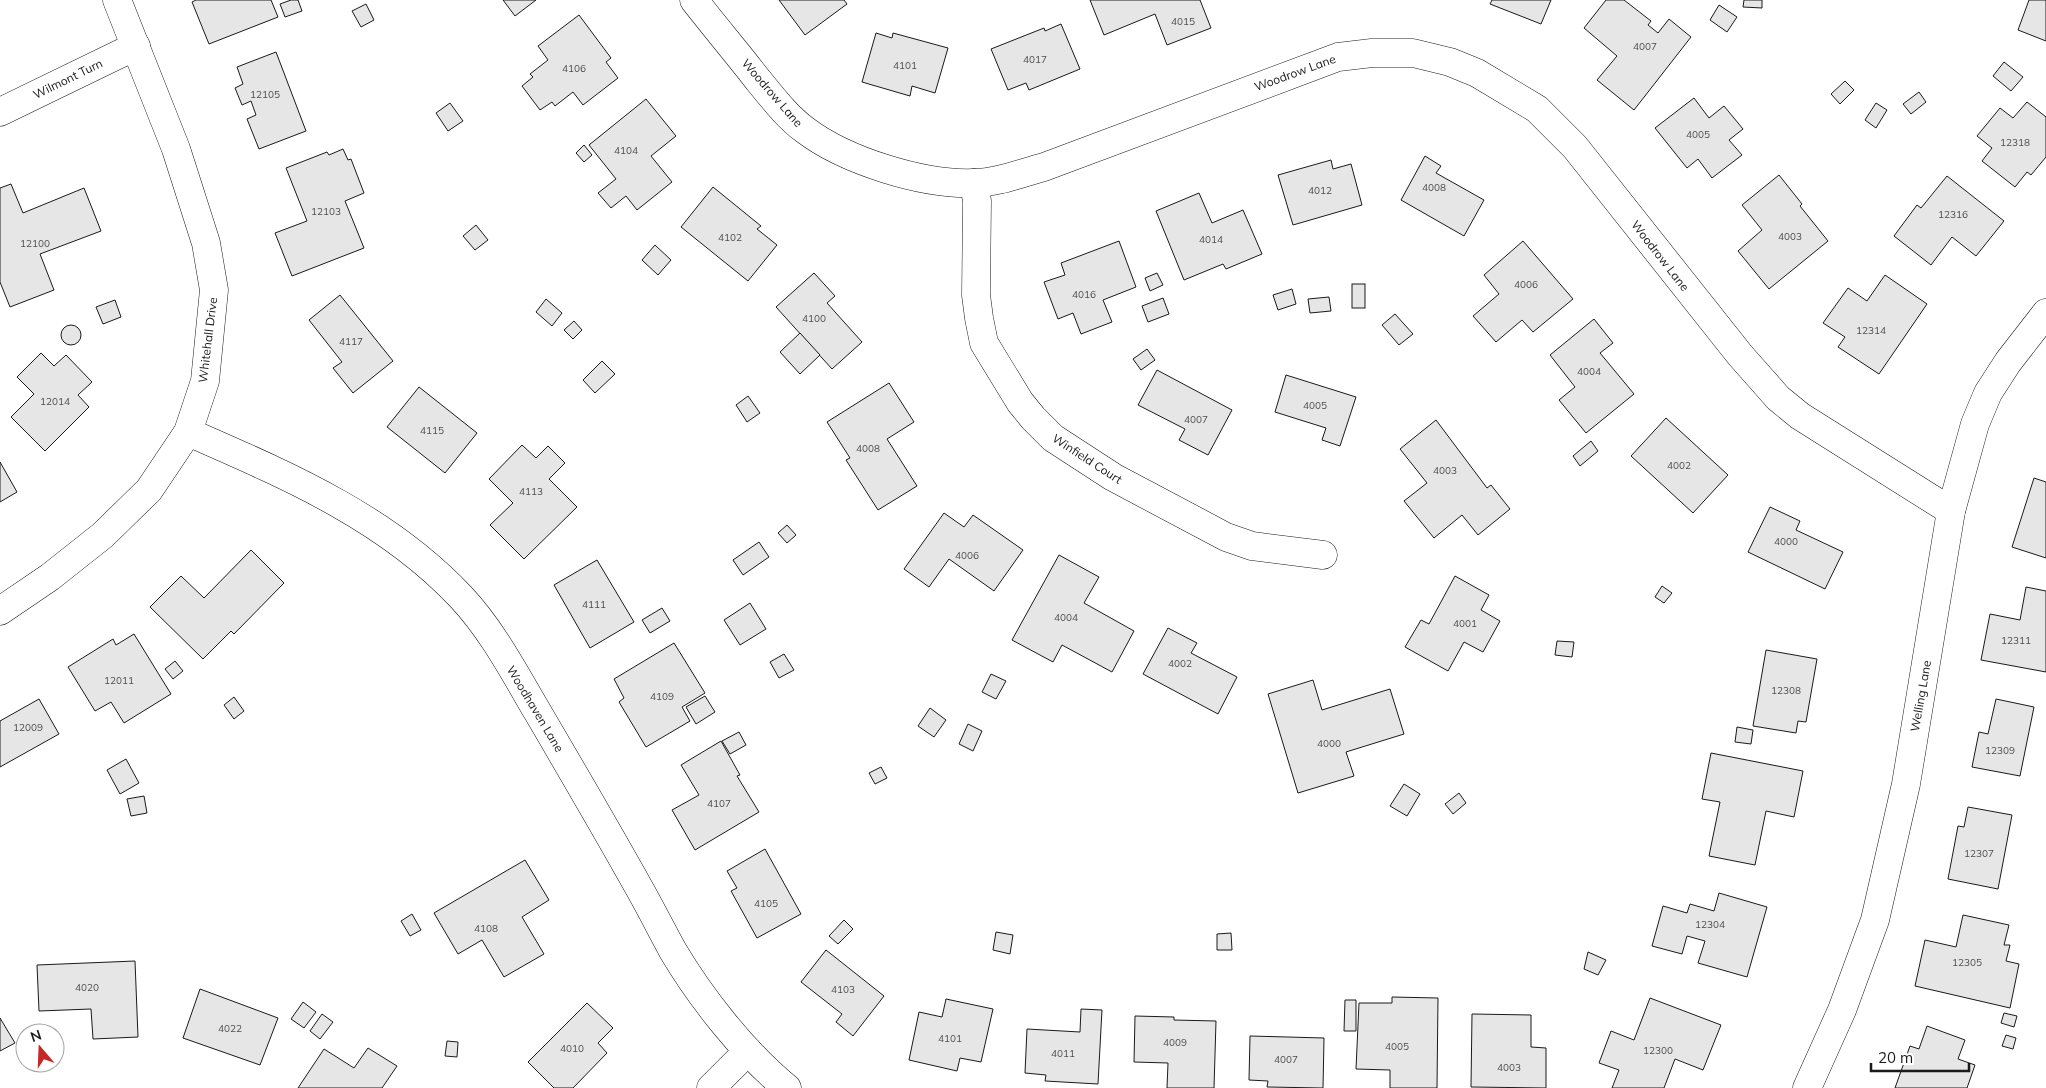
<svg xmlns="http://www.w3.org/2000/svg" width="2046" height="1088" viewBox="0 0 2046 1088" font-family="Mulish,sans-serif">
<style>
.building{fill:#e6e6e6;stroke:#1a1a1a}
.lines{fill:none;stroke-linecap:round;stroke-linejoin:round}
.minor-casing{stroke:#1a1a1a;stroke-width:29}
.minor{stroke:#fff;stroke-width:28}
.labels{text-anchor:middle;stroke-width:4;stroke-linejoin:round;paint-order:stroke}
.number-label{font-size:10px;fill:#4d4d4d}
.street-label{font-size:12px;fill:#1a1a1a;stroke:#fff}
</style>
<rect width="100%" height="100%" fill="#fff"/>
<g class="building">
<polygon points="196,0 271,0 278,17 209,44 192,2"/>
<polygon points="291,0 298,0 302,11 285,17 280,4"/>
<polygon points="503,0 536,0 515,16"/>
<polygon points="779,0 844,0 847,4 805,35"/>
<polygon points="1090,0 1200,0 1211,28 1167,45 1155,14 1104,35"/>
<polygon points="1492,0 1551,0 1541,24 1490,4"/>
<polygon points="1606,0 1624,0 1651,21 1648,25 1658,33 1669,19 1691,37 1634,110 1597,80 1617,56 1584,28"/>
<polygon points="1744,0 1762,0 1762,8 1743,7"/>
<polygon points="2029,0 2046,0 2046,41 2018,30"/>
<polygon points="366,4 374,20 361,27 352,11"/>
<polygon points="1719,5 1737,17 1727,32 1710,20"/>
<polygon points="579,15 611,58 606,62 618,78 583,105 573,92 555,106 552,102 540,110 522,86 533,77 530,74 548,60 538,46"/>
<polygon points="1061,24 1080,69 1029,90 1026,83 1008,90 991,49 1044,28 1045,31"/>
<polygon points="876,33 892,38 893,33 948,48 935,93 912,86 910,96 862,82"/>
<polygon points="276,52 306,131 259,149 247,119 256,115 251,101 242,105 235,88 243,84 237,67"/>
<polygon points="2004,62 2023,77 2011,91 1993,76"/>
<polygon points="1845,81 1854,90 1840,104 1831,94"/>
<polygon points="1919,92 1926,102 1911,114 1903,104"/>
<polygon points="1694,98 1709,118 1724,106 1743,129 1729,140 1742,155 1712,178 1698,159 1687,168 1655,128"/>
<polygon points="646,99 676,136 651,156 672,182 637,210 626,196 611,208 598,193 616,179 589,145"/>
<polygon points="2027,102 2046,117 2046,157 2031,175 2027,172 2015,187 1982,161 1992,148 1977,136 2000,108 2013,118"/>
<polygon points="450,103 463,121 448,131 436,113"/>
<polygon points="1876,103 1887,110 1876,128 1865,120"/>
<polygon points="584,145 592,155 584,162 576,153"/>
<polygon points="343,149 348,160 351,159 364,193 345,201 364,248 292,276 275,233 307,221 286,168 327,152 329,155"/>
<polygon points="1425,156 1441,166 1436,173 1484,200 1464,236 1401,200"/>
<polygon points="1331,160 1333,169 1351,164 1362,205 1293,225 1278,175"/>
<polygon points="1779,175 1802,204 1800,206 1828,241 1769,289 1738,251 1762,230 1742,205"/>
<polygon points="1947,176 2004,221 1976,256 1952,237 1931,265 1894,236 1917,205 1921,208"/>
<polygon points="11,184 23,213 84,188 101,231 40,254 54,290 10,307 0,282 0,188"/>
<polygon points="713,187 761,226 757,229 777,245 748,281 681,227"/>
<polygon points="1199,193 1212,223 1243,210 1262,254 1226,269 1223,264 1184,280 1156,211"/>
<polygon points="476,225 488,240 475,250 463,236"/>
<polygon points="1119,241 1136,287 1103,300 1112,322 1081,334 1073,313 1058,319 1044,282 1065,275 1061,263"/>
<polygon points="1523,241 1573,299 1533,332 1522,320 1496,342 1473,316 1499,294 1484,275"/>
<polygon points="655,245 671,260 658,275 642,260"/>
<polygon points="814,273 835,296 827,303 862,342 832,369 776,307"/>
<polygon points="1157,273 1163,285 1150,291 1145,278"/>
<polygon points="1885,275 1927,304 1879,374 1838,347 1845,337 1823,323 1848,288 1867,301"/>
<rect x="1352" y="284" width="13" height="24"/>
<polygon points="1292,289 1296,304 1278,310 1273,295"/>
<polygon points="340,295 393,361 353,393 333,368 342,362 309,320"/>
<polygon points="1329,297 1331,311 1310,313 1308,299"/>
<polygon points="1163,298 1169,314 1148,322 1142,306"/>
<polygon points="546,299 562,313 552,326 536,312"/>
<polygon points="115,300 121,317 103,324 96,307"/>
<polygon points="1395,314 1413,334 1399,345 1382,325"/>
<polygon points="1594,319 1613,343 1600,353 1634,394 1586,433 1559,400 1575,387 1550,355"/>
<polygon points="574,321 582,330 573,339 564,330"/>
<circle cx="71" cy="335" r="10"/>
<polygon points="800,333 820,355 800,374 780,352"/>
<polygon points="1147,349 1155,360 1141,370 1133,359"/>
<polygon points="41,353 54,366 66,355 92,382 78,395 89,407 45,451 11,417 34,394 17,377"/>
<polygon points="602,361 615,374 595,393 583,380"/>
<polygon points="1157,370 1232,410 1208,455 1179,440 1185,429 1138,405"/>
<polygon points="1286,375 1356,397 1340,446 1322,440 1326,428 1275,412"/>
<polygon points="889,383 914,422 887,439 917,486 878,510 846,460 850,458 827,422"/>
<polygon points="419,387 477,433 445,473 387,427"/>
<polygon points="748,396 760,413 747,422 736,405"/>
<polygon points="1666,418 1728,475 1693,513 1631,456"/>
<polygon points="1436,420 1487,488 1491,485 1510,509 1478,535 1462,515 1434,538 1404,501 1427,483 1400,449"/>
<polygon points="1591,441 1598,451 1580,466 1573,456"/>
<polygon points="522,445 536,458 548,446 565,463 549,479 577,507 524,559 490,525 513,503 489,479"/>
<polygon points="0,462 17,492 0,502"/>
<polygon points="2034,478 2046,482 2046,558 2012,547"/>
<polygon points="1770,507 1800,521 1796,530 1843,552 1825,589 1748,552"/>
<polygon points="944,513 964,527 973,515 1023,550 994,591 949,559 929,587 904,569"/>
<polygon points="787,525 796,535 787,543 778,533"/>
<polygon points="759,542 769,557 743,575 733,560"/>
<polygon points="251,550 284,583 234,634 231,631 203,659 150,607 181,576 204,598"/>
<polygon points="1059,555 1099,577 1084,603 1134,631 1112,672 1062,645 1053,662 1012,640"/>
<polygon points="597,560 634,622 590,648 554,585"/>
<polygon points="1455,576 1489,595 1481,610 1500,621 1483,652 1464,642 1448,671 1405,647 1421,620 1429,624"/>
<polygon points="1662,586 1672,593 1664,603 1655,597"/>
<polygon points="2026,587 2046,591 2046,672 1981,660 1990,614 2020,620"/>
<polygon points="750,603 766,629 740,645 724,620"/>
<polygon points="662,608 670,621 650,633 642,620"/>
<polygon points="1168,628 1197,643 1191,653 1237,677 1218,714 1143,674"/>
<polygon points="134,634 171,694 124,723 111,702 95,711 68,667 113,639 116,645"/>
<polygon points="1557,641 1574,642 1572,657 1555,655"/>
<polygon points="674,643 705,693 682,707 690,721 646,747 619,702 624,698 614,679"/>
<polygon points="1766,650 1817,659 1806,722 1798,721 1796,733 1753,726"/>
<polygon points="784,654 794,670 779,678 770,662"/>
<polygon points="175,661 183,671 173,679 165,669"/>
<polygon points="991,674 1006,681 996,699 982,692"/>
<polygon points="1313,680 1322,710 1390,689 1404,734 1346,752 1354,776 1298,793 1268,694"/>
<polygon points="705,696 715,712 696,724 686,707"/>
<polygon points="234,697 244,711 234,719 224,705"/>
<polygon points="39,699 59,734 0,767 0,721"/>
<polygon points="1996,699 2034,707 2020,776 1972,767 1979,732 1988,734"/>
<polygon points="930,708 946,720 934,737 918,726"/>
<polygon points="968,724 982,731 973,751 959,744"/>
<polygon points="1737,727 1753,730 1751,744 1735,742"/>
<polygon points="739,732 746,745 730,754 722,741"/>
<polygon points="721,741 740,775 737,776 759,812 695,850 672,810 699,795 681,765"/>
<polygon points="1711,753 1803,771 1794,817 1766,811 1755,865 1709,856 1720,802 1702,799"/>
<polygon points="126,759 139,783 120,794 107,770"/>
<polygon points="881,767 887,778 875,784 869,773"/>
<polygon points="1404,784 1420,794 1407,816 1390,806"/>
<polygon points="1459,793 1466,803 1453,814 1445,804"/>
<polygon points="144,796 147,813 131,816 127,799"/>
<polygon points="1968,807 2012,815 1998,889 1948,879 1958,826 1964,827"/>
<polygon points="765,849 801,914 757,938 731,891 737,888 727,871"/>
<polygon points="525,860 549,900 522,917 544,954 504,977 482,940 458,954 434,913"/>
<polygon points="1719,893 1767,907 1747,977 1698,963 1705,941 1687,936 1682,954 1652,946 1663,906 1687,913 1690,904 1714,911"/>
<polygon points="412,914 421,930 410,936 401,921"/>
<polygon points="1963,915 2009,925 2004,945 2010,945 2006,961 2019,964 2010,1008 1915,986 1925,940 1956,947"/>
<polygon points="844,920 853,929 838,944 829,936"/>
<polygon points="996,932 1013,935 1010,954 993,950"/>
<polygon points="1231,933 1232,950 1217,950 1217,934"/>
<polygon points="826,950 884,996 853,1036 836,1022 842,1014 801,982"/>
<polygon points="1588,952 1606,960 1598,975 1584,969"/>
<polygon points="135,961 138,1037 93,1039 91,1009 39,1011 37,965"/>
<polygon points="200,989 278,1018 260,1065 183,1038"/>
<polygon points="1392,997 1438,998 1437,1088 1390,1088 1390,1070 1356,1069 1359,1003 1392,1003"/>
<polygon points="1650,998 1721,1025 1703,1070 1675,1059 1664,1088 1612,1088 1619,1070 1599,1063 1611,1031 1634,1040"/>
<polygon points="946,999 993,1009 981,1062 960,1058 957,1071 909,1060 919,1012 942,1017"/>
<polygon points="1345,1000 1356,1000 1356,1031 1344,1031"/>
<polygon points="303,1002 316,1012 304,1028 291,1019"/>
<polygon points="587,1003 613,1028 598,1043 607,1053 573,1088 554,1088 528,1062"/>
<polygon points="1081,1009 1102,1010 1098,1084 1045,1081 1046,1075 1025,1073 1027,1029 1080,1032"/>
<polygon points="2004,1013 2017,1016 2014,1027 2001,1023"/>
<polygon points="322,1014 333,1022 320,1039 310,1031"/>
<polygon points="1472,1014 1531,1015 1531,1047 1546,1048 1546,1088 1471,1087"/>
<polygon points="1135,1016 1174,1017 1174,1020 1216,1021 1214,1088 1167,1088 1168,1063 1134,1062"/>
<polygon points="0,1018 15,1043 0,1051"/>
<polygon points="1927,1026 1965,1040 1958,1059 1975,1065 1967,1088 1895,1088 1910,1046 1919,1049"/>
<polygon points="2006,1035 2016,1038 2013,1049 2002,1046"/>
<polygon points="1250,1036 1324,1038 1323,1088 1267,1087 1268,1081 1249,1080"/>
<polygon points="447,1041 458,1042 457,1057 445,1056"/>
<polygon points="368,1048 397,1066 382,1088 298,1088 324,1049 354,1068"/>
</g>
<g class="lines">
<defs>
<g id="minor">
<path d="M694,0C715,27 737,53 758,80C772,97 787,117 805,130C846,161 923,185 974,183C997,183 1021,173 1044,167L1338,57L1372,53H1413L1450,62L1477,73L1537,109L1575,147L1740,355L1778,398L1800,416L1951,511"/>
<polyline points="0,112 136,46"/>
<polyline points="974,183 977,201 976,295 979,318 984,343 1020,402 1033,418 1053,438 1113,477 1226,537 1252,546 1323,555"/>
<path d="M188,432C286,475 386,517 461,597C492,630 514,672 537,711C571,769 605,827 638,886C650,907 661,929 673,951C701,998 744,1053 787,1088"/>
<polyline points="0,611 50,577 103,535 149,490 188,432 205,381 214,290 206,243 176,149 117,0"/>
<polyline points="711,1088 748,1051"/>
<polyline points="1807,1088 1842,1010 1875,920 1906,784 1951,511 1975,424 1988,393 2008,362 2046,313"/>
</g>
</defs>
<use href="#minor" class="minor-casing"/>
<use href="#minor" class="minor"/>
</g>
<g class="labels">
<g class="number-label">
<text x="1183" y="25">4015</text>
<text x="1645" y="50">4007</text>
<text x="1035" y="63">4017</text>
<text x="905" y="69">4101</text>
<text x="574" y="72">4106</text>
<text x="265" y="98">12105</text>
<text x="1698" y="138">4005</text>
<text x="2015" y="146">12318</text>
<text x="626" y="154">4104</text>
<text x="1434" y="191">4008</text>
<text x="1320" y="194">4012</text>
<text x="326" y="215">12103</text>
<text x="1953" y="218">12316</text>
<text x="1790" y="240">4003</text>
<text x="730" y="241">4102</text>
<text x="1211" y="243">4014</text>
<text x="35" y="247">12100</text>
<text x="1526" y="288">4006</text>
<text x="1084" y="298">4016</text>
<text x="814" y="322">4100</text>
<text x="1871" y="334">12314</text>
<text x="351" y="345">4117</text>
<text x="1589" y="375">4004</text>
<text x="55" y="405">12014</text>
<text x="1315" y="409">4005</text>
<text x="1196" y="423">4007</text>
<text x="432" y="434">4115</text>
<text x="868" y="452">4008</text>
<text x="1679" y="469">4002</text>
<text x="1445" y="474">4003</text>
<text x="531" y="495">4113</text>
<text x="1786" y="545">4000</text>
<text x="967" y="559">4006</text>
<text x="594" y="608">4111</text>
<text x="1066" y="621">4004</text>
<text x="1465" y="627">4001</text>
<text x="2016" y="644">12311</text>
<text x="1180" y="667">4002</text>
<text x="119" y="684">12011</text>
<text x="1786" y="694">12308</text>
<text x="662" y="700">4109</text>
<text x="28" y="731">12009</text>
<text x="1329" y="747">4000</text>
<text x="2000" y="754">12309</text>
<text x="719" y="807">4107</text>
<text x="1979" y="857">12307</text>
<text x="766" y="907">4105</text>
<text x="1710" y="928">12304</text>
<text x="486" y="932">4108</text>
<text x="1967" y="966">12305</text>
<text x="87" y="991">4020</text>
<text x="843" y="993">4103</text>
<text x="230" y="1032">4022</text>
<text x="950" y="1042">4101</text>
<text x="1175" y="1046">4009</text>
<text x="1397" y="1050">4005</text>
<text x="572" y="1052">4010</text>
<text x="1658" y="1054">12300</text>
<text x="1063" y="1057">4011</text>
<text x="1286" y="1063">4007</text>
<text x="1509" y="1071">4003</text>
</g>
<g class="street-label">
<text transform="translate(1295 73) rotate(-20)" y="4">Woodrow Lane</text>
<text transform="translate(68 79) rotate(-26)" y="4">Wilmont Turn</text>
<text transform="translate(772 93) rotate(49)" y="4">Woodrow Lane</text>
<text transform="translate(1660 256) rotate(52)" y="4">Woodrow Lane</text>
<text transform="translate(208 340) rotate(-83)" y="4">Whitehall Drive</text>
<text transform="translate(1087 459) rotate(33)" y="4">Winfield Court</text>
<text transform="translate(1921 696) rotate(-80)" y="4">Welling Lane</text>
<text transform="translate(535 709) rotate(59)" y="4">Woodhaven Lane</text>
</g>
</g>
<g transform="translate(40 1048) rotate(341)"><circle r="24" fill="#ffffff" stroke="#a3a3a3"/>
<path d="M0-4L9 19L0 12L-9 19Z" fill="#c62828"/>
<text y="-8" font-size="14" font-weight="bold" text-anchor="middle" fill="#1a1a1a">N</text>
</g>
<path d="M1871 1063v8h98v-8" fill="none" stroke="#1a1a1a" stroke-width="2.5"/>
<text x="1878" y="1063" font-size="15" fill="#1a1a1a" stroke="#ffffff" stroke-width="4" paint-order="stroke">20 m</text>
</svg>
